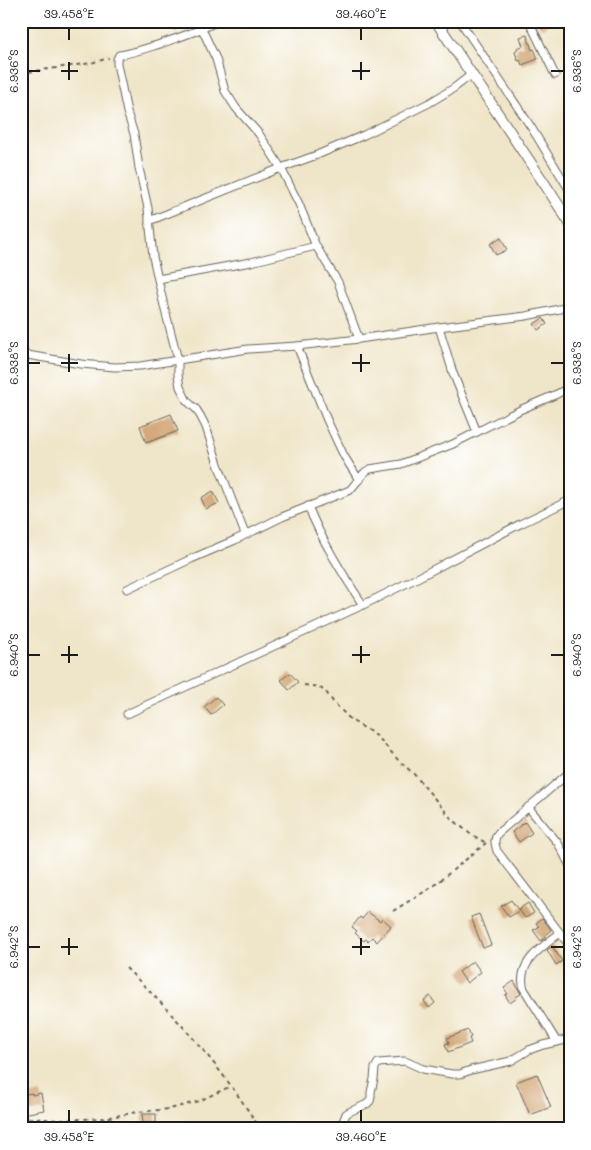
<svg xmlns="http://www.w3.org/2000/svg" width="591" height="1150" viewBox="0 0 591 1150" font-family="Mali,sans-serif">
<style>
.building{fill:#d4a878}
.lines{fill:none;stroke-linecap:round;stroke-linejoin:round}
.street-casing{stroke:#666258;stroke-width:9}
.secondary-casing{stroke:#666258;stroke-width:12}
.path{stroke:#666258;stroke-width:2;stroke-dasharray:4 4;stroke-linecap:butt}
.street{stroke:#fff;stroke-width:7}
.secondary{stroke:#fff;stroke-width:10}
.ticks{fill:none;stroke:#1c1c1c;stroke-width:2}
.neatline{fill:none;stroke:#1c1c1c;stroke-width:2}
.ticks-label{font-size:12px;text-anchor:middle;fill:#1c1c1c}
</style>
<rect width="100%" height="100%" fill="#fff"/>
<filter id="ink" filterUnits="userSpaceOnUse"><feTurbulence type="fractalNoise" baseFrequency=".02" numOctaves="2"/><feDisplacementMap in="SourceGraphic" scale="10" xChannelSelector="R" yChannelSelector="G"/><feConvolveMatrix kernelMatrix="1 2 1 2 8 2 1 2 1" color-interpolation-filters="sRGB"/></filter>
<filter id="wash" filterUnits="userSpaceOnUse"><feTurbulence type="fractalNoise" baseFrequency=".0096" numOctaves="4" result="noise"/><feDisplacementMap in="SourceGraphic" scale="20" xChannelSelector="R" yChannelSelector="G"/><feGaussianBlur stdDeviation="1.12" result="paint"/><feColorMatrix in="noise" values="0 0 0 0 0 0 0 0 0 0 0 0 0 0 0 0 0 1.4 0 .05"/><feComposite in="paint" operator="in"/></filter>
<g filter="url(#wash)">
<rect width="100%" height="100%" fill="#efe5c8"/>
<g id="blocks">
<g class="building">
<polygon points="536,21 553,21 542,29"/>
<polygon points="527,35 532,50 534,49 538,59 522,65 520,60 518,61 515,52 517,51 517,48 523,46 520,37"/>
<polygon points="501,238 507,250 496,255 490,244"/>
<polygon points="543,318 547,324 538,330 534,324"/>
<polygon points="171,414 178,431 146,443 140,426"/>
<polygon points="213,491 219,503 206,509 201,498"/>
<polygon points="290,673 298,682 289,690 281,680"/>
<polygon points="216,697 223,705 211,715 204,707"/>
<polygon points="525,822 532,833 519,842 512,832"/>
<polygon points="511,900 519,911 509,917 501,906"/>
<polygon points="528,903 534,913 525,918 519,909"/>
<polygon points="368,912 380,921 382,918 391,926 377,942 372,937 368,941 366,939 364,941 355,933 357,931 352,927 360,917 362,919"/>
<polygon points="479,914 491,945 483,948 471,917"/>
<polygon points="542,918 551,930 545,935 546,937 541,941 533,930 539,927 536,923"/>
<polygon points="552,946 562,961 556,965 547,950"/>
<polygon points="473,961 481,972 467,983 459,972"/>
<polygon points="514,981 521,994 516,997 517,998 510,1003 505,995 508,994 504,988"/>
<polygon points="430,996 435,1003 429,1008 424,1001"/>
<polygon points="468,1030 471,1037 469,1038 471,1043 448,1052 445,1044 449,1043 447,1038"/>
<polygon points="537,1074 551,1107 530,1115 516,1082"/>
<polygon points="32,1093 32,1095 41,1093 44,1110 23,1114 21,1095"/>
<polygon points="142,1114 156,1114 156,1123 143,1123"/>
</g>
</g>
</g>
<g filter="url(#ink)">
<use href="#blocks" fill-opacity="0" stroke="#666258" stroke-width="1"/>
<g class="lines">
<defs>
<g id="street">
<path d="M218,21C199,31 180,37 160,44C147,48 133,53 119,55L117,59V64L127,112L134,134L139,168L148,208L153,257L164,306L178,360V375L180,387L187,401L196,409L201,417L206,427L218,464L245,534"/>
<polyline points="460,21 531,127 570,191"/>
<polyline points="529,21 555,75"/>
<polyline points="202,29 216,59 225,91 236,108 259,134 281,168 299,204 316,246 338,282 359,339"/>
<polyline points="149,221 281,168 317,155 364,135 429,103 454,88 472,74"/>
<polyline points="158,279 251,262 316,246"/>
<polyline points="439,327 453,373 477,432"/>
<polyline points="297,346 327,420 344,456 359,480"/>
<polyline points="21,354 81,364 115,367 140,366 248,349 297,346 359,339 439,327 526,316 564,308 570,306"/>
<path d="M308,506C322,541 342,573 363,605"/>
<polyline points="127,589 191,559 235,540 282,517 350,490 365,472 370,469 401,464 453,444 522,409 557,394 570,387"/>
<polyline points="127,714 363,605 419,577 520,524 570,500"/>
<path d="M570,772L498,833C493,840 495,844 497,851L570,946"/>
<polyline points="528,807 558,843 570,866"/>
<path d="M557,1042L524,989C516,963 542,947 560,933"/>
<polyline points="340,1129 346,1114 349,1112 367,1104 370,1101 371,1097 371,1092 374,1079 375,1068 378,1063 405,1061 423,1069 452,1074 460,1074 471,1070 511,1061 529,1050 543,1045 570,1039"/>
</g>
<polyline id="secondary" points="436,21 548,189 570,223"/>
</defs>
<use href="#street" class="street-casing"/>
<use href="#secondary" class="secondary-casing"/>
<g class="path">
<polyline points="170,21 175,30"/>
<polyline points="21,73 91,63 109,58"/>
<polyline points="304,685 319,687 326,692 334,703 351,720 369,731 378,737 399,761 413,773 451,818 469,833 486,843"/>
<polyline points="566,784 566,804 570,819"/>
<polyline points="393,911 432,887 447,875 486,843"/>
<path d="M126,968C176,1016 224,1070 260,1129"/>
<polyline points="21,1115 29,1118 58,1120 105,1118 137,1112 170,1109 199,1101 231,1086"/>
</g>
<use href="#street" class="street"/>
<use href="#secondary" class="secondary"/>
</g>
</g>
<path class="ticks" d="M69,28V40M361,28V40M69,62V80M361,62V80M28,71H40M61,71H78M352,71H370M551,71H564M69,354V372M361,354V372M28,363H40M61,363H78M352,363H370M551,363H564M69,646V663M361,646V663M28,655H40M61,655H78M352,655H370M551,655H564M69,938V955M361,938V955M28,947H40M61,947H78M352,947H370M551,947H564M69,1110V1122M361,1110V1122"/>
<rect width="591" height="1150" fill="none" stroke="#fff" stroke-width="55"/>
<rect x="28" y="28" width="536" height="1094" class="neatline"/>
<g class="ticks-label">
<text x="69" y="18">39.458°E</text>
<text x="361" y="18">39.460°E</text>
<text transform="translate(14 71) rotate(-90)" y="4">6.936°S</text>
<text transform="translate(577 71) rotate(-90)" y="4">6.936°S</text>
<text transform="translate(14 363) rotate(-90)" y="4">6.938°S</text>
<text transform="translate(577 363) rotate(-90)" y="4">6.938°S</text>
<text transform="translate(14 655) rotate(-90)" y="4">6.940°S</text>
<text transform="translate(577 655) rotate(-90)" y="4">6.940°S</text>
<text transform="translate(14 947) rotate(-90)" y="4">6.942°S</text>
<text transform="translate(577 947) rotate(-90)" y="4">6.942°S</text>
<text x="69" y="1141">39.458°E</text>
<text x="361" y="1141">39.460°E</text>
</g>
</svg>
